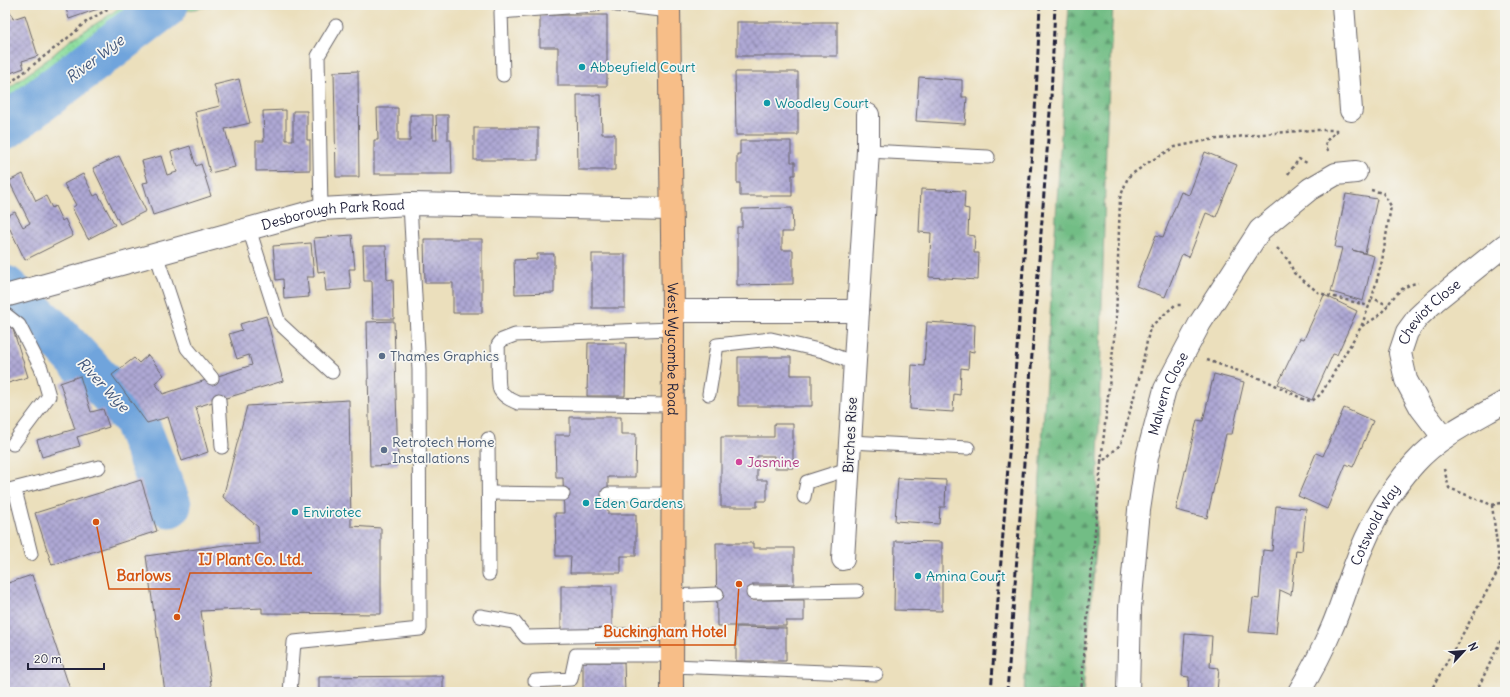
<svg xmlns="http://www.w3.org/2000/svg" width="1510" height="697" viewBox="0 0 1510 697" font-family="Delius,sans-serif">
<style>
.grass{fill:url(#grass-dots);stroke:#58806c}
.forest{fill:url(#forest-firs);stroke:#4a7060}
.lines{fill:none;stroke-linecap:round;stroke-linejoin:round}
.river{stroke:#70a4dc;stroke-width:45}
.building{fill:url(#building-cross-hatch)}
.service-casing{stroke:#686468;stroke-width:15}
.minor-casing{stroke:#686468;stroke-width:24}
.primary-casing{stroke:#686468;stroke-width:24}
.path{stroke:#686468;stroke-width:2.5;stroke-dasharray:3 3;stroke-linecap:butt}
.service{stroke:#fff;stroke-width:13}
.minor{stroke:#fff;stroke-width:22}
.primary{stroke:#f7be88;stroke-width:22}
.rail{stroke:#22223b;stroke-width:3;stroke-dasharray:6 3;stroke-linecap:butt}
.culture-dot{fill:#0f9aa8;stroke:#f6f6f2;stroke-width:1.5}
.service-dot{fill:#5c6f8a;stroke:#f6f6f2;stroke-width:1.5}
.hotel-dot{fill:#d1479c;stroke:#f6f6f2;stroke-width:1.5}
.labels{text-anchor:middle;stroke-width:3.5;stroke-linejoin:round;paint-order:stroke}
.culture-label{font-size:14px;fill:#0d838f;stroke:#f6f6f2;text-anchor:start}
.street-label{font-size:14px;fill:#22223b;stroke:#f6f6f2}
.service-label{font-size:14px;fill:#4e5e75;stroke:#f6f6f2;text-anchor:start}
.hotel-label{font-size:14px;fill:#b23c85;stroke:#f6f6f2;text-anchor:start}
.water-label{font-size:15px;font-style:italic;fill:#41567b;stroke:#f6f6f2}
.leader{fill:none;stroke:#d45411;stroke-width:1.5}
.callout-dot{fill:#d45411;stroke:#f6f6f2;stroke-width:1.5}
.callout-label{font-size:15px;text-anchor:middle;font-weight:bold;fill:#d45411;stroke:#f6f6f2;stroke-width:3.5;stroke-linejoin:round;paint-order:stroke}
</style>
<defs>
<pattern id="grass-dots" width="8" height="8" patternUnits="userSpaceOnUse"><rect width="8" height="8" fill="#8dde9e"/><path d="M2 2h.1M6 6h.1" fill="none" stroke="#79be89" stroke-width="1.8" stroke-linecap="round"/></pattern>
<pattern id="forest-firs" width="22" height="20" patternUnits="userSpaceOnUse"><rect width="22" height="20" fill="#72bd85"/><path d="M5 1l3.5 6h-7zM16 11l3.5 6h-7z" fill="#5d996e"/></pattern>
<pattern id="building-cross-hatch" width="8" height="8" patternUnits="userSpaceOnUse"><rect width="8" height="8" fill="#aea8d4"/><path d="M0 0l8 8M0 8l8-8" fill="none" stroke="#8d88ad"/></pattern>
</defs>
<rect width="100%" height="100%" fill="#f6f6f2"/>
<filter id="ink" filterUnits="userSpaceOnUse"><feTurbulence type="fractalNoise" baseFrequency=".025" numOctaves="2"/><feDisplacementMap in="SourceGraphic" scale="8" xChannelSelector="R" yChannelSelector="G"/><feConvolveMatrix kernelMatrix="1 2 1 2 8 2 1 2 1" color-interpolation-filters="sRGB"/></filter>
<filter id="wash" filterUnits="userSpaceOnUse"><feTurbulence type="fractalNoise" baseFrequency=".012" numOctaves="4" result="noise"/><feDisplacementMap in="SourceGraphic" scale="16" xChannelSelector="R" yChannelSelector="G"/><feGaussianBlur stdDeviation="0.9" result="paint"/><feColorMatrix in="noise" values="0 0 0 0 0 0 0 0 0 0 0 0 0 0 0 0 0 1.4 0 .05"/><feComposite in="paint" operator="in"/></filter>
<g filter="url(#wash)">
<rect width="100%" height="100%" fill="#ebdfbc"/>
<polygon class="grass" points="123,5 214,5 179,12 83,77 5,135 5,91 48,59 73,38 105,18"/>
<polygon class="forest" points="1069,5 1113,5 1106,144 1096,547 1083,692 1024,692 1038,510"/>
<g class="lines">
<g class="river">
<polyline points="5,127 166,5"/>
<polyline points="5,288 52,331 135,419 169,505"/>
</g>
</g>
<g id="blocks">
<g class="building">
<polygon points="65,5 109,5 69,19"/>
<polygon points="11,13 13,19 25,15 38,56 22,61 24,68 5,75 5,15"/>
<polygon points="540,15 607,15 607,86 558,86 558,47 540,47"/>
<rect x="737" y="22" width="100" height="34"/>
<polygon points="358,71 359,177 336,177 334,72"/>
<polygon points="735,72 798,72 798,135 736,135"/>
<polygon points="919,77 962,80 962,97 967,97 965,124 916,121"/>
<polygon points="239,79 250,123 225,129 235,167 210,173 195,112 220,106 214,85"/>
<polygon points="577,95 601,95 602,134 615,134 615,170 578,170"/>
<polygon points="377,108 398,108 398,141 410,141 410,115 433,115 433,140 437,140 436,115 448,115 448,140 451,140 452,174 374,174 374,140 378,140"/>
<polygon points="286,110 286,140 293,140 293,111 307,111 307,140 310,140 310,170 256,171 256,141 264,141 263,111"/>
<rect x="474" y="128" width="64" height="32"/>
<polygon points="740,141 791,141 791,162 795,162 795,175 792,175 792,196 740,196 740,183 737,183 737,154 740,154"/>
<polygon points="190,146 196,166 201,164 211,196 153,215 143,183 148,182 142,161 161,156 167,175 177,172 171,152"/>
<polygon points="1205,152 1237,165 1216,217 1206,213 1189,257 1182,254 1165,297 1136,286 1156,235 1163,237 1181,192 1189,195"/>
<polygon points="119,156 146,211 120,224 93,168"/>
<polygon points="23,174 36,201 46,196 52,208 55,206 62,221 65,219 73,236 25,260 8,225 5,227 5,212 7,216 15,212 23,227 30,223 9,181"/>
<polygon points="83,174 94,196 98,194 115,225 88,239 72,208 76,205 64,184"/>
<polygon points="921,189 965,191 964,208 969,209 968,235 975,236 974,253 979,253 978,280 929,277 931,233 919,232"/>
<polygon points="1346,194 1377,199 1365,253 1352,250 1374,256 1363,301 1331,292 1342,248 1335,247"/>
<polygon points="792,208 793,232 782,232 782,250 793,250 793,284 737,285 737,227 742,227 742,209"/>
<polygon points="352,235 355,269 349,269 351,289 326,291 324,271 318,272 314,238"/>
<polygon points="424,239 482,239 482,313 453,313 453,283 425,283"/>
<polygon points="311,243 314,277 307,277 309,297 284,299 283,279 276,280 273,246"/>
<polygon points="363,246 386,246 387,280 393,279 394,319 373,319 372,281 364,281"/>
<polygon points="537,254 554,254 554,293 515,294 514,260 537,259"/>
<rect x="592" y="254" width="33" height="54"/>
<polygon points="1324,295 1357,311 1337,355 1333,354 1312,400 1278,384 1300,338 1304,339"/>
<polygon points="266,316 283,381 196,407 208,452 182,461 168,417 147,423 112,375 134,358 139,363 148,355 164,375 155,383 163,394 252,365 249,355 237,359 229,334 242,330 240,324"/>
<polygon points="394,321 398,465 370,466 367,322"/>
<polygon points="927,322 975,325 974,352 969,351 968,369 961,368 960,395 954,394 953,412 910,409 912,365 924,366"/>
<polygon points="12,326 28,377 5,384 5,328"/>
<polygon points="588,343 626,343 625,396 587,396"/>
<polygon points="738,357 791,357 791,375 812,375 812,406 738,406"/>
<polygon points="1214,374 1244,382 1232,434 1226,434 1207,518 1176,510 1197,420 1203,421"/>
<polygon points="80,376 91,412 103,409 109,427 77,437 80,446 42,457 37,440 75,429 60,383"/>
<polygon points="349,400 351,526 381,528 381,614 262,613 262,608 201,611 212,692 165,692 146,556 225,545 259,544 258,527 223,497 247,406"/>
<polygon points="1344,408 1373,421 1353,467 1346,464 1327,509 1298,496 1316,453 1323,456"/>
<polygon points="570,417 621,417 621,434 636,434 635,477 608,477 608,514 636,514 636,556 621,556 621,573 570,573 571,556 556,556 555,513 564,513 563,478 556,478 555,435 570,435"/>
<polygon points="774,424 793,424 793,468 774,468 774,456 757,456 757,480 767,480 767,501 757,501 757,507 721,507 721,437 774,437"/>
<polygon points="898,478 946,480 945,507 940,507 939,524 895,521"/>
<polygon points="141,480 157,531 52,565 35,513"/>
<polygon points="1276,506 1306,509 1302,551 1296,550 1291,595 1280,590 1276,634 1249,632 1253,598 1259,599 1263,550 1272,551"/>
<polygon points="895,541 942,542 942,611 894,610"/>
<polygon points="716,543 753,543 753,548 794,548 794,584 753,584 753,600 804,600 804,621 786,621 786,626 717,626"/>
<polygon points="32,575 71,692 5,692 5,584"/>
<rect x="561" y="586" width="51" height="46"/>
<polygon points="736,627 786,628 786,661 736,661"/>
<polygon points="1185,634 1212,636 1210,667 1219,668 1217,692 1188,692 1189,677 1182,676"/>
<polygon points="583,662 624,662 625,692 583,692"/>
<polygon points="443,676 443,692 319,692 319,677"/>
</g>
</g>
</g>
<g filter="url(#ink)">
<use href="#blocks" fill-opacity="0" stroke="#686468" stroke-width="1"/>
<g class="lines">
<defs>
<g id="service">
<polyline points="617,5 669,11"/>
<polyline points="503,75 501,12 595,5"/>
<polyline points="868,151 988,157"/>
<polyline points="321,209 318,56 336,26"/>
<polyline points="249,229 279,323 332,372"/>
<polyline points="156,254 187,348 212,378"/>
<polyline points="5,314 19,325 41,368 49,396 13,444"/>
<polyline points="709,394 717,345 771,339 823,351 854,363"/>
<polyline points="219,400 222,447"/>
<path d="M672,405L518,403C511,400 504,397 500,390C497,384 499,354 498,345L502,340L515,335L672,329"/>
<polyline points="488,439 489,574"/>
<polyline points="850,442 968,448"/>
<polyline points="15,490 31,554"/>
<polyline points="5,491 99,467"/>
<polyline points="489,493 563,494"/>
<polyline points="608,494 673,494"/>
<polyline points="804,497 807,482 848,469"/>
<polyline points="753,593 857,591"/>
<polyline points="673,596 717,594"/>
<polyline points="480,616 514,622 526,637 672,634"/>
<polyline points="672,666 876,674"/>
<polyline points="535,681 571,679 576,655 672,655"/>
<polyline points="290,692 294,642 420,629 419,370 410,204"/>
</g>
<g id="minor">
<polyline points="1343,5 1351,110"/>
<path id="s1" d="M5,296L321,209L410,204L671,209"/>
<polyline points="673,311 858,311 843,559"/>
<polyline points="858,311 868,151 868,115"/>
<path id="s2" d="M1444,438L1421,408L1406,380L1400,353L1407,332L1418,317L1435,301L1505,245"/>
<path id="s3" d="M1128,692L1130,608L1139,510L1147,457L1165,389L1200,323L1260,230L1310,189L1336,174L1356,172"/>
<path id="s4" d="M1299,692C1311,672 1322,652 1331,630C1339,612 1345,592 1352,573C1366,534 1386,494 1415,463C1439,436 1474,420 1505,402"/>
</g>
<g id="primary">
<path id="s5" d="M669,5L673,311L672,692"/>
</g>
</defs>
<use href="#service" class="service-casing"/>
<use href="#minor" class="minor-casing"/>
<use href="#primary" class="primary-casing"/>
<g class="path">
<polyline points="5,87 74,33 83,24 114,5"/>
<polyline points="1328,151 1325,142 1338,130"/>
<polyline points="1288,174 1299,159 1307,163"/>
<polyline points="1371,190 1383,193 1391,206 1382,261 1372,298 1388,305"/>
<polyline points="1277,248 1289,261 1294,273 1319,293 1369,306"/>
<path d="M1362,326C1367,323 1373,320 1378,316C1392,303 1396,286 1418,283"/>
<polyline points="1207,360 1267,381 1305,400 1312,401 1321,394 1361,327 1372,298"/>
<polyline points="1101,462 1116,321 1120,198 1128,177 1149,162 1175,147 1209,140 1263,134 1311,130 1337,130"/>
<polyline points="1444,469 1449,488 1492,505 1505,502"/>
<polyline points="1492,505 1500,568"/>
<polyline points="1081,692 1101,463 1121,444 1140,375 1150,327 1175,305 1183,305"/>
<polyline points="1430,692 1505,559"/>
<polyline points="1476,692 1505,632"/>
</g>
<use href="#service" class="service"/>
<use href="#minor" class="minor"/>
<use href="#primary" class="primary"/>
<g class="rail">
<polyline points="991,692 1036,97 1040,5"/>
<polyline points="1007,692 1051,98 1055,5"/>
</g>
</g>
</g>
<g class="culture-dot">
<circle cx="582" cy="67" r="4"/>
<circle cx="767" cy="103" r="4"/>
<circle cx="586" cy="503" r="4"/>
<circle cx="295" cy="512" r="4"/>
<circle cx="918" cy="576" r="4"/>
</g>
<g class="service-dot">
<circle cx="382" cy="356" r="4"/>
<circle cx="384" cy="450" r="4"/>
</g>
<circle class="hotel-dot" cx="739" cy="462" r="4"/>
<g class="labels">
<g class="culture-label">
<text x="590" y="72">Abbeyfield Court</text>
<text x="775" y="108">Woodley Court</text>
<text x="594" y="508">Eden Gardens</text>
<text x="303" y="517">Envirotec</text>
<text x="926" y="581">Amina Court</text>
</g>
<g class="street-label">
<text dy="5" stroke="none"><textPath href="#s1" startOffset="339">Desborough Park Road</textPath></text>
<text dy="5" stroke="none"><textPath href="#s2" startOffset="149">Cheviot Close</textPath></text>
<text dy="5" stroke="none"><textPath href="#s5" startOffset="344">West Wycombe Road</textPath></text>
<text dy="5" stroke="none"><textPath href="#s3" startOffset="303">Malvern Close</textPath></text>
<text transform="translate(850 435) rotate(-87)" y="5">Birches Rise</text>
<text dy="5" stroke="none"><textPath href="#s4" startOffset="184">Cotswold Way</textPath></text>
</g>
<g class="service-label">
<text x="390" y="361">Thames Graphics</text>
<text x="392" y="447">Retrotech Home<tspan x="392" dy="16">Installations</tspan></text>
</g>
<g class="hotel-label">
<text x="747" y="467">Jasmine</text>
</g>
<g class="water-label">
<text transform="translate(95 59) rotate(-37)" y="5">River Wye</text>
<text transform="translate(103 385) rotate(47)" y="5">River Wye</text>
</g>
</g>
<path class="leader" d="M177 617L190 573H312M96 522L109 589H180M739 584L735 645H595"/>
<g class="callout-dot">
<circle cx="177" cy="617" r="4"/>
<circle cx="96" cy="522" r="4"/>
<circle cx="739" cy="584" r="4"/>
</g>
<g class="callout-label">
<text x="251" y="565">IJ Plant Co. Ltd.</text>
<text x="144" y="581">Barlows</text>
<text x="665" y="637">Buckingham Hotel</text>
</g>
<rect width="1510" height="697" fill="none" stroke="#f6f6f2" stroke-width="20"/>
<g transform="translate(1464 651) rotate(64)" stroke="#f6f6f2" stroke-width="3" paint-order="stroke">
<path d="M0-3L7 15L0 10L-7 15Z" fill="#22223b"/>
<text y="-6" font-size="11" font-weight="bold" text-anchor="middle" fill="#22223b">N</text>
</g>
<path d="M28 663v6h76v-6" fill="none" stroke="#22223b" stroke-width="2"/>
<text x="34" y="663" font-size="12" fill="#22223b" stroke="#f6f6f2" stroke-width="3" paint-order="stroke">20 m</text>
</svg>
